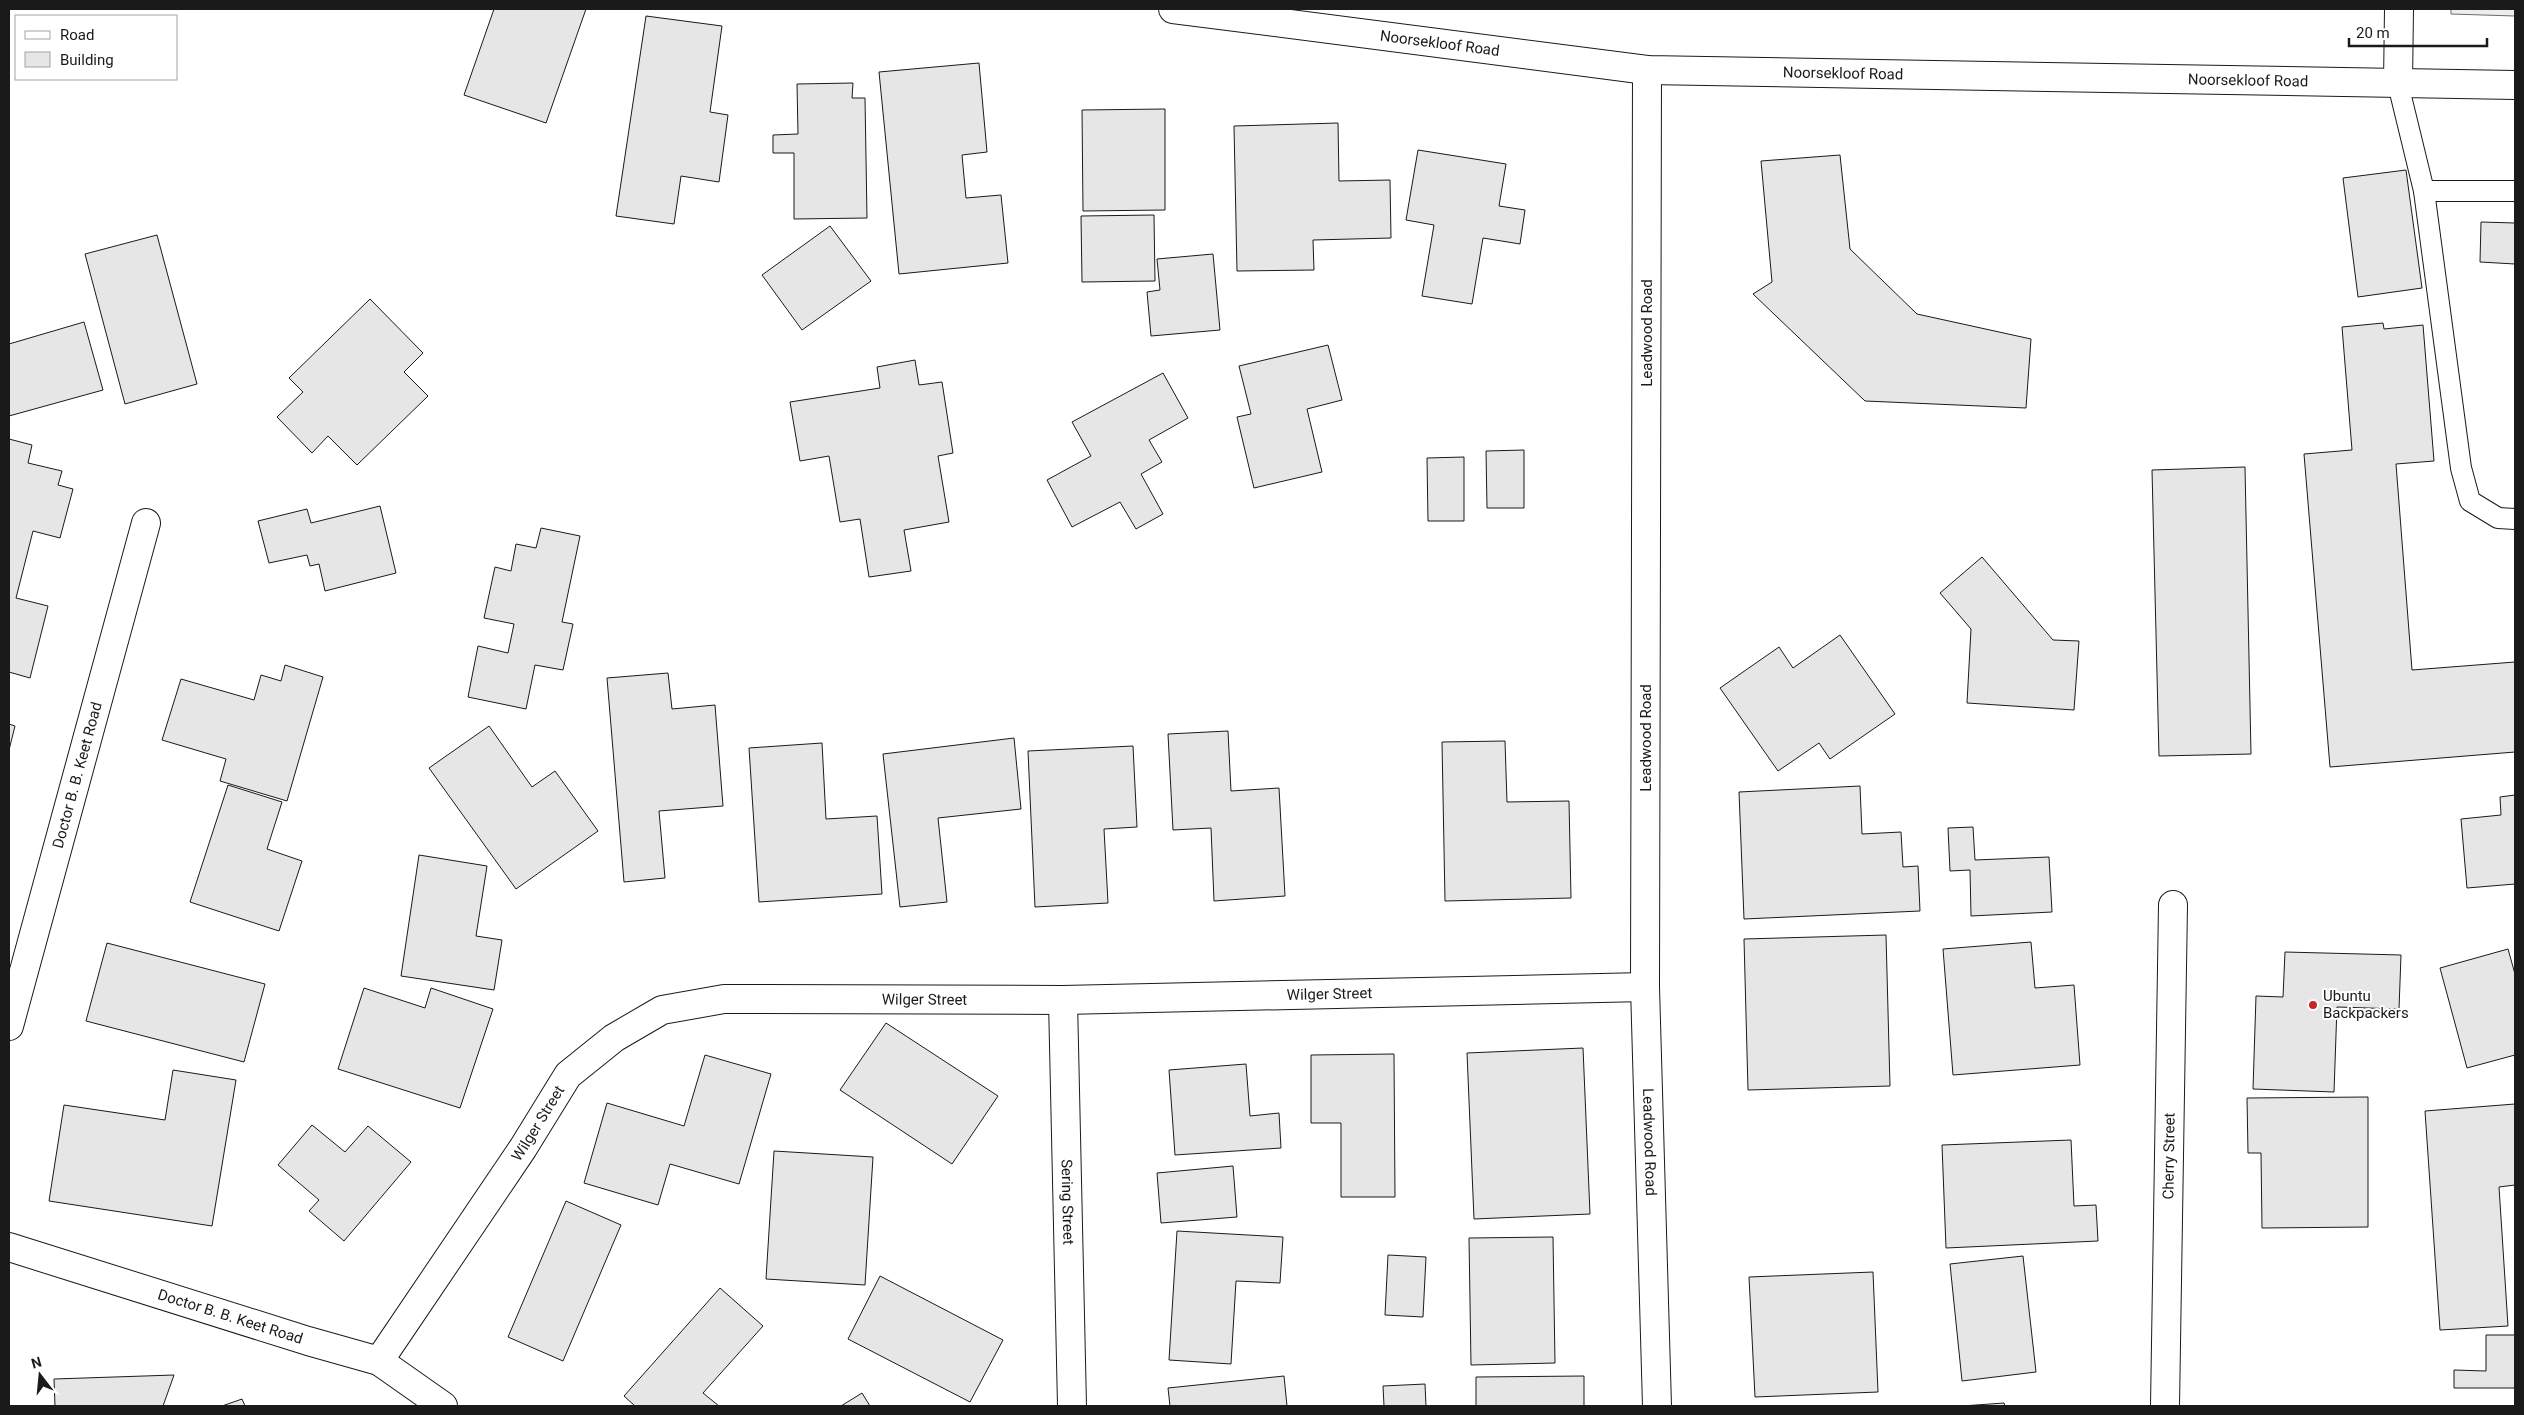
<svg xmlns="http://www.w3.org/2000/svg" width="2524" height="1415" viewBox="0 0 2524 1415" font-family="Roboto,sans-serif">
<style>
.built{fill:#ededed;stroke:#6a6a6a}
.building{fill:#e6e6e6;stroke:#1a1a1a}
.lines{fill:none;stroke-linecap:round;stroke-linejoin:round}
.service-casing{stroke:#1a1a1a;stroke-width:22}
.minor-casing{stroke:#1a1a1a;stroke-width:30}
.tertiary-casing{stroke:#1a1a1a;stroke-width:30}
.service{stroke:#fff;stroke-width:20}
.minor{stroke:#fff;stroke-width:28}
.tertiary{stroke:#fff;stroke-width:28}
.poi-dot{fill:#c62828;stroke:#fff;stroke-width:2}
.labels{text-anchor:middle;stroke-width:4;stroke-linejoin:round;paint-order:stroke}
.street-label{font-size:15px;fill:#1a1a1a;stroke:#fff}
.poi-label{font-size:15px;fill:#1a1a1a;stroke:#fff;text-anchor:start}
</style>
<rect width="100%" height="100%" fill="#fff"/>
<polygon class="built" points="2451,9 2515,9 2515,16 2451,14"/>
<g class="building">
<polygon points="494,9 586,9 546,123 464,95"/>
<polygon points="646,16 722,26 710,112 728,115 719,182 681,176 674,224 616,216"/>
<polygon points="979,63 987,152 962,155 966,198 1001,195 1008,263 899,274 879,72"/>
<polygon points="853,83 852,98 865,98 867,218 794,219 794,153 773,153 773,135 798,134 797,84"/>
<polygon points="1165,109 1165,210 1083,211 1082,110"/>
<polygon points="1338,123 1339,181 1390,180 1391,238 1313,240 1314,270 1237,271 1234,126"/>
<polygon points="1418,150 1506,164 1499,206 1525,210 1520,244 1483,238 1472,304 1422,296 1434,225 1406,220"/>
<polygon points="1840,155 1850,249 1917,314 2031,339 2026,408 1865,401 1753,294 1772,282 1761,161"/>
<polygon points="2406,170 2422,288 2358,297 2343,178"/>
<polygon points="1154,215 1155,281 1082,282 1081,216"/>
<polygon points="2481,222 2515,223 2515,264 2480,262"/>
<polygon points="830,226 871,281 802,330 762,275"/>
<polygon points="157,235 197,384 125,404 85,254"/>
<polygon points="1213,254 1220,330 1151,336 1147,292 1160,290 1157,259"/>
<polygon points="370,299 423,353 404,372 428,396 357,465 328,436 312,453 277,417 303,392 289,378"/>
<polygon points="84,322 103,390 9,416 9,344"/>
<polygon points="2383,323 2384,329 2423,325 2434,461 2396,464 2412,670 2515,662 2515,752 2330,767 2304,454 2352,450 2342,327"/>
<polygon points="1328,345 1342,400 1307,409 1322,472 1254,488 1237,417 1251,414 1239,366"/>
<polygon points="915,360 919,385 942,382 953,453 938,456 949,522 904,530 911,571 869,577 860,519 840,522 829,456 800,461 790,402 880,388 877,367"/>
<polygon points="1163,373 1188,418 1149,440 1162,462 1141,474 1163,514 1136,529 1120,502 1072,527 1047,480 1091,456 1072,422"/>
<polygon points="9,439 32,445 28,463 62,471 58,485 73,489 60,538 33,531 16,598 48,606 30,678 9,672"/>
<polygon points="1524,450 1524,508 1487,508 1486,451"/>
<polygon points="1464,457 1464,521 1428,521 1427,458"/>
<polygon points="2245,467 2251,754 2159,756 2152,470"/>
<polygon points="380,506 396,573 325,591 319,564 310,566 307,555 269,563 258,521 307,509 311,523"/>
<polygon points="541,528 580,536 562,622 573,624 563,670 535,665 526,709 468,697 478,646 508,653 514,624 484,618 495,567 511,571 516,544 536,548"/>
<polygon points="1982,557 2053,640 2079,641 2074,710 1967,703 1971,629 1940,593"/>
<polygon points="1840,635 1895,714 1830,759 1819,743 1778,771 1720,688 1779,647 1793,668"/>
<polygon points="285,665 323,677 287,801 220,781 226,759 162,740 181,679 254,700 261,675 281,681"/>
<polygon points="668,673 672,709 715,705 723,806 659,811 665,878 624,882 607,678"/>
<polygon points="9,724 15,726 9,750"/>
<polygon points="489,726 532,787 555,771 598,831 516,889 429,768"/>
<polygon points="1228,731 1231,791 1279,788 1285,896 1214,901 1211,828 1173,830 1168,734"/>
<polygon points="1014,738 1021,809 938,818 947,902 900,907 883,754"/>
<polygon points="1505,741 1507,802 1569,801 1571,898 1445,901 1442,742"/>
<polygon points="822,743 826,819 877,816 882,894 759,902 749,748"/>
<polygon points="1133,746 1137,827 1104,829 1108,903 1035,907 1028,751"/>
<polygon points="228,785 282,802 267,849 302,861 279,931 190,902"/>
<polygon points="1860,786 1862,834 1901,832 1903,867 1918,866 1920,911 1744,919 1739,792"/>
<polygon points="2515,795 2515,884 2467,888 2461,819 2501,815 2500,797"/>
<polygon points="1973,827 1975,860 2049,857 2052,912 1971,916 1970,870 1950,871 1948,828"/>
<polygon points="419,855 487,866 476,936 502,940 494,990 401,976"/>
<polygon points="1886,935 1890,1086 1748,1090 1744,939"/>
<polygon points="2031,942 2035,988 2074,985 2080,1065 1953,1075 1943,949"/>
<polygon points="107,943 265,984 244,1062 86,1021"/>
<polygon points="2508,949 2515,974 2515,1055 2467,1068 2440,968"/>
<polygon points="2285,952 2401,955 2399,1009 2337,1007 2334,1092 2253,1089 2256,996 2283,997"/>
<polygon points="364,988 425,1008 431,988 493,1009 460,1108 338,1069"/>
<polygon points="886,1023 998,1096 952,1164 840,1090"/>
<polygon points="1583,1048 1590,1214 1474,1219 1467,1053"/>
<polygon points="1394,1054 1395,1197 1341,1197 1341,1123 1311,1123 1311,1055"/>
<polygon points="705,1055 771,1074 739,1184 670,1164 658,1205 584,1183 607,1103 684,1126"/>
<polygon points="1246,1064 1250,1116 1279,1113 1281,1148 1175,1155 1169,1070"/>
<polygon points="173,1070 236,1080 212,1226 49,1201 64,1105 165,1120"/>
<polygon points="2368,1097 2368,1227 2262,1228 2261,1153 2248,1153 2247,1098"/>
<polygon points="2515,1104 2515,1185 2499,1187 2508,1326 2440,1330 2425,1111"/>
<polygon points="312,1125 345,1152 368,1126 411,1162 344,1241 309,1211 319,1200 278,1165"/>
<polygon points="2071,1140 2074,1206 2096,1205 2098,1241 1946,1248 1942,1145"/>
<polygon points="774,1151 873,1157 865,1285 766,1279"/>
<polygon points="1233,1166 1237,1217 1161,1223 1157,1173"/>
<polygon points="566,1201 621,1225 563,1361 508,1337"/>
<polygon points="1177,1231 1283,1237 1280,1283 1236,1281 1231,1364 1169,1360"/>
<polygon points="1553,1237 1555,1363 1471,1365 1469,1238"/>
<polygon points="1388,1255 1426,1257 1423,1317 1385,1315"/>
<polygon points="2023,1256 2036,1372 1962,1381 1950,1264"/>
<polygon points="1873,1272 1878,1392 1755,1397 1749,1277"/>
<polygon points="880,1276 1003,1340 970,1402 848,1339"/>
<polygon points="720,1288 763,1326 703,1393 719,1406 635,1406 624,1396"/>
<polygon points="2486,1335 2515,1335 2515,1388 2454,1388 2454,1370 2486,1371"/>
<polygon points="174,1375 163,1406 55,1406 54,1379"/>
<polygon points="1284,1376 1287,1406 1170,1406 1168,1388"/>
<polygon points="1584,1376 1584,1406 1476,1406 1476,1377"/>
<polygon points="1425,1384 1426,1406 1384,1406 1383,1386"/>
<polygon points="862,1393 870,1406 841,1406"/>
<polygon points="242,1399 245,1406 222,1406"/>
<polygon points="2004,1403 2005,1406 1962,1406"/>
</g>
<g class="lines">
<defs>
<g id="service">
<polyline points="2398,84 2424,191 2461,468 2470,501 2498,518 2515,519"/>
<polyline points="2424,191 2515,191"/>
</g>
<g id="minor">
<path id="s1" d="M1647,70L1645,987L1657,1406"/>
<polyline points="2398,84 2399,9"/>
<path id="s2" d="M1063,1000L1072,1406"/>
<path id="s3" d="M9,1026L146,523"/>
<path id="s4" d="M9,1247L308,1341L379,1361L443,1406"/>
<path id="s5" d="M379,1361L523,1148L568,1075L614,1038L662,1010L724,999L1063,1000L1645,987"/>
<path id="s6" d="M2165,1406L2173,905"/>
</g>
<g id="tertiary">
<path id="s7" d="M1173,9L1647,70L2515,85"/>
</g>
</defs>
<use href="#service" class="service-casing"/>
<use href="#minor" class="minor-casing"/>
<use href="#tertiary" class="tertiary-casing"/>
<use href="#service" class="service"/>
<use href="#minor" class="minor"/>
<use href="#tertiary" class="tertiary"/>
</g>
<circle class="poi-dot" cx="2313" cy="1005" r="5"/>
<g class="labels">
<g class="street-label">
<text dy="5" stroke="none"><textPath href="#s7" startOffset="269">Noorsekloof Road</textPath></text>
<text dy="5" stroke="none"><textPath href="#s7" startOffset="674">Noorsekloof Road</textPath></text>
<text dy="5" stroke="none"><textPath href="#s7" startOffset="1079">Noorsekloof Road</textPath></text>
<text transform="translate(1647 333) rotate(-90)" y="5">Leadwood Road</text>
<text transform="translate(1646 738) rotate(-90)" y="5">Leadwood Road</text>
<text dy="5" stroke="none"><textPath href="#s3" startOffset="260">Doctor B. B. Keet Road</textPath></text>
<text dy="5" stroke="none"><textPath href="#s5" startOffset="1126">Wilger Street</textPath></text>
<text dy="5" stroke="none"><textPath href="#s5" startOffset="721">Wilger Street</textPath></text>
<text dy="5" stroke="none"><textPath href="#s5" startOffset="286">Wilger Street</textPath></text>
<text dy="5" stroke="none"><textPath href="#s1" startOffset="1072">Leadwood Road</textPath></text>
<text dy="5" stroke="none"><textPath href="#s6" startOffset="250">Cherry Street</textPath></text>
<text dy="5" stroke="none"><textPath href="#s2" startOffset="202">Sering Street</textPath></text>
<text dy="5" stroke="none"><textPath href="#s4" startOffset="232">Doctor B. B. Keet Road</textPath></text>
</g>
<g class="poi-label">
<text x="2323" y="1001">Ubuntu<tspan x="2323" dy="17">Backpackers</tspan></text>
</g>
</g>
<rect width="2524" height="1415" fill="none" stroke="#1a1a1a" stroke-width="20"/>
<rect x="15" y="15" width="162" height="65" fill="#ffffff" stroke="#a3a3a3"/>
<rect x="25" y="31" width="25" height="8" fill="#ffffff" stroke="#a3a3a3"/>
<text x="60" y="40" font-size="15" fill="#1a1a1a">Road</text>
<rect x="25" y="52" width="25" height="15" fill="#e6e6e6" stroke="#a3a3a3"/>
<text x="60" y="65" font-size="15" fill="#1a1a1a">Building</text>
<g transform="translate(40 1375) rotate(344)" stroke="#ffffff" stroke-width="4" paint-order="stroke">
<path d="M0-4L9 19L0 12L-9 19Z" fill="#1a1a1a"/>
<text y="-8" font-size="14" font-weight="bold" text-anchor="middle" fill="#1a1a1a">N</text>
</g>
<path d="M2349 38v8h138v-8" fill="none" stroke="#1a1a1a" stroke-width="2.5"/>
<text x="2356" y="38" font-size="15" fill="#1a1a1a" stroke="#ffffff" stroke-width="4" paint-order="stroke">20 m</text>
</svg>
